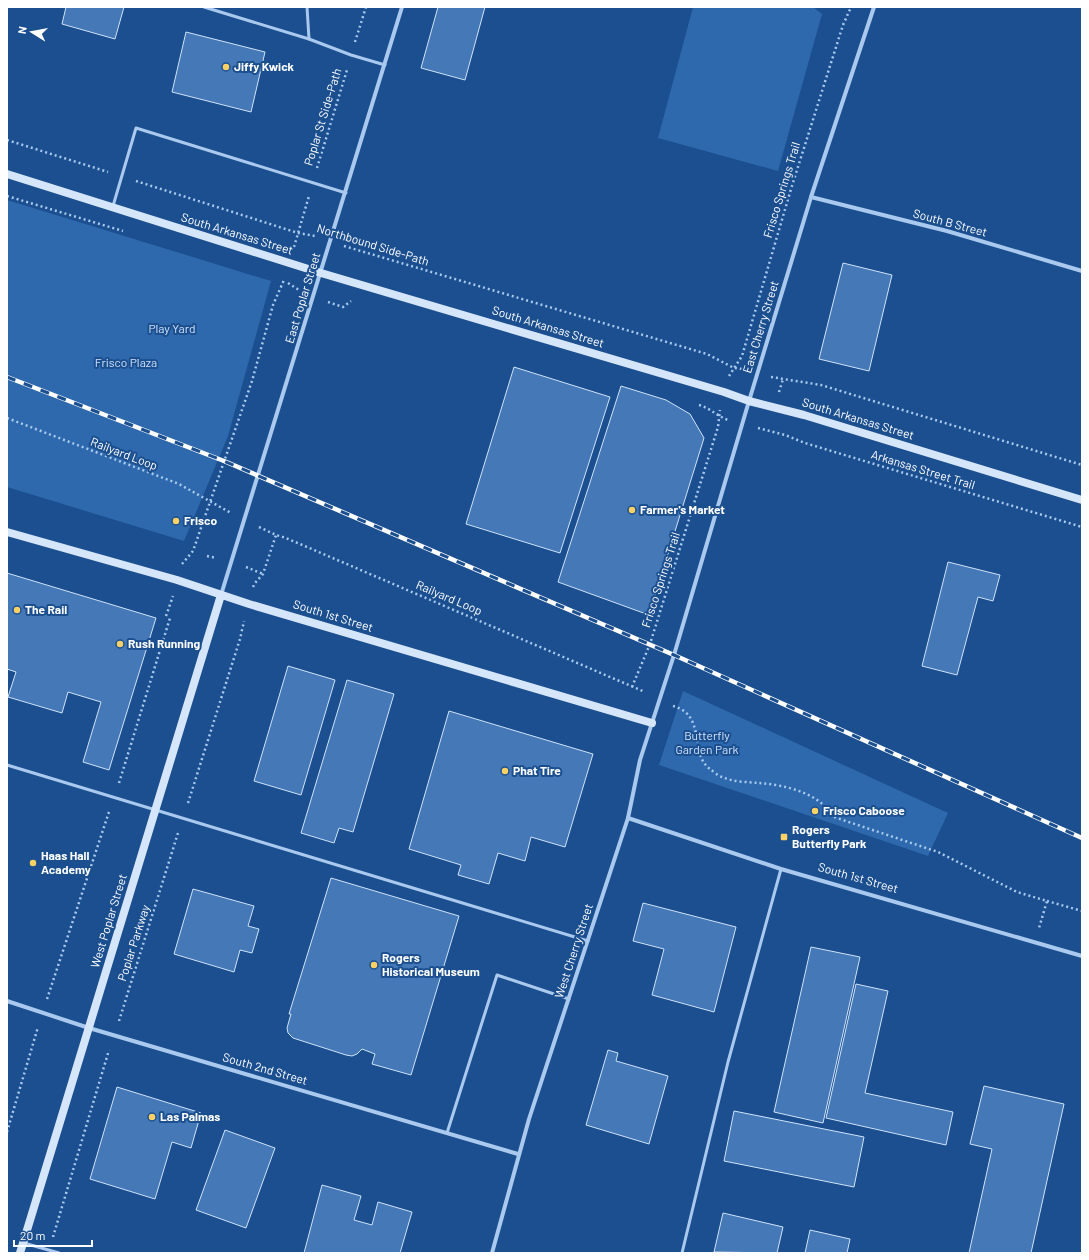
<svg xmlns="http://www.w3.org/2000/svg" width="1089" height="1260" viewBox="0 0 1089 1260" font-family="Barlow,sans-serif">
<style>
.green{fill:#2e69ad}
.building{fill:#4478b7;stroke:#cfe3fa}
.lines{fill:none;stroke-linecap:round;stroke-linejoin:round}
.path{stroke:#a9c9ee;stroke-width:2.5;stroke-dasharray:2 3;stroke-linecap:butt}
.lane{stroke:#a9c9ee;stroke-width:3}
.street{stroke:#a9c9ee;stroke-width:4}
.secondary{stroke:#d6e6fa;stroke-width:8}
.rail-casing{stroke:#fff;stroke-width:4.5}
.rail{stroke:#1b4f8f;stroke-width:3;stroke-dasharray:9;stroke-linecap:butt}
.poi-dot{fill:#ffd166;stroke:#1b4f8f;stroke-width:1.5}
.labels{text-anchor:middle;stroke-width:4;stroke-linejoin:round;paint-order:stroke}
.poi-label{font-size:12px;font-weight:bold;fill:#fff;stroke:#1b4f8f;text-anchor:start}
.street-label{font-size:12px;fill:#fff;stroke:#1b4f8f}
.park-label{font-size:12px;fill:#cfe3fa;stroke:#1b4f8f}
</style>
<rect width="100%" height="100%" fill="#1b4f8f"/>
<g class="green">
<polygon points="693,7 813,7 822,14 778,171 658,138"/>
<polygon points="7,200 271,281 228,436 184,541 7,487"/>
<polygon points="683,691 948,813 928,856 659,765"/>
</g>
<g class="building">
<polygon points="66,7 124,7 115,39 62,24"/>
<polygon points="438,7 485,7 465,80 421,68"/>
<polygon points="186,32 265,52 251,112 172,92"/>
<polygon points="843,263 892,275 869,371 819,359"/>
<polygon points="514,367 610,397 560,553 466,524"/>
<polygon points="621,386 666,400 690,414 704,438 649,615 558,582"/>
<polygon points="948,562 1000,575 993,601 978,597 957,675 922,666"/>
<polygon points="7,573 156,618 109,770 83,762 101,702 68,692 62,713 8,697 16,672 7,669"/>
<polygon points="288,666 335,680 301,795 254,781"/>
<polygon points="347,680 394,694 353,832 339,828 334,843 301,833"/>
<polygon points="449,711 593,754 565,847 531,837 525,861 498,853 489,884 458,875 461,865 409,849"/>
<polygon points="331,878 459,916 411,1075 372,1064 375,1054 362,1049 357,1054 352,1056 346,1055 293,1038 288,1033 287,1028 291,1014 289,1014"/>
<polygon points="193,889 254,906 248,926 259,929 252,953 240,950 234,972 174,954"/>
<polygon points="643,903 736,927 714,1012 652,995 664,949 633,941"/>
<polygon points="811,947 860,957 823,1123 774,1112"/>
<polygon points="856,984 888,991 865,1093 953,1112 946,1145 826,1118"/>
<polygon points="608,1050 618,1053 616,1061 668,1076 649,1144 586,1125"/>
<polygon points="984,1086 1064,1104 1031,1253 969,1253 992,1149 970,1144"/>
<polygon points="117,1087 201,1113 191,1148 172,1142 155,1199 90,1179"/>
<polygon points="734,1111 864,1137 854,1187 724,1161"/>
<polygon points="225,1130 275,1148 246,1228 196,1210"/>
<polygon points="322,1185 361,1196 354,1220 372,1225 378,1202 412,1212 400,1253 304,1253"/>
<polygon points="723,1213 783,1227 777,1253 714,1252"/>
<polygon points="810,1230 850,1239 847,1253 805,1253"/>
</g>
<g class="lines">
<g class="path">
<polyline points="355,42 366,7"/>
<polyline points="7,140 108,172"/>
<polyline points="317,168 347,70"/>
<polyline points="136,181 298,233 315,236"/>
<polyline points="7,196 123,231"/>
<polyline points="344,246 707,354 734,368 743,369"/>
<polyline points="294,247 309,196"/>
<polyline points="288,283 299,290"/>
<polyline points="328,302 343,307 351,301"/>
<polyline points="729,376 742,356 791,189 843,25 851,7"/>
<polyline points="771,377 821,385 1082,465"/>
<polyline points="779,392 783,379"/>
<path d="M699,405C710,408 717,416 728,420"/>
<polyline points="7,418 179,484 231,513"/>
<polyline points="758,428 785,435 805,443 1082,527"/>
<polyline points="259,527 276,535 286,538 645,692"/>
<polyline points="207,556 216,558"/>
<polyline points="182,564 193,551 252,381 273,305 284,280"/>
<polyline points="246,567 263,574"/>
<polyline points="253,587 255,583 263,574 276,535"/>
<polyline points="166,616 173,596"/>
<polyline points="632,687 650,644 718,427 720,410"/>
<path d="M673,706C677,707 681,709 684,711C703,725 691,755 710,769C713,771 718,776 722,777C733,782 747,782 759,783C786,785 819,793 834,817L938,852L1017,892L1047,901L1039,928"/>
<polyline points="119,783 170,618"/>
<polyline points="188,803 240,639 244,621"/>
<polyline points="1047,901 1082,911"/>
<polyline points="47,999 109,812"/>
<polyline points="119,1021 178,833"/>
<polyline points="7,1132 38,1027"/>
<polyline points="53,1237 109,1050"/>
</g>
<g class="lane">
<polyline points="204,7 309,39 351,55 385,65"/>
<polyline points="307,7 309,39"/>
<polyline points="113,206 136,128 346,193"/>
<polyline points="7,765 588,941"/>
<polyline points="447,1133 497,975 569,999"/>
<polyline points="24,1243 59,1253"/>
<polyline points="682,1253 728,1062 781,869"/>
</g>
<g class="street">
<polyline points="811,197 947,231 1082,271"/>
<polyline points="221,595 402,7"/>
<polyline points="628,818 781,869 1082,956"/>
<polyline points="7,1001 89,1028 518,1154"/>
<polyline points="492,1253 529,1119 628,818 640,760 674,655 749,401 811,197 874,7"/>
</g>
<g class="secondary">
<polyline points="7,174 321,273 724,392 749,401 804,415 1082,500"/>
<polyline points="7,532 177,580 249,604 652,723"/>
<polyline points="20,1253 221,595"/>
</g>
<defs>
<polyline id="rail" points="7,377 224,461 674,655 1082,838"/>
</defs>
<use href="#rail" class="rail-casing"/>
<use href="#rail" class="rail"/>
</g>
<g class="poi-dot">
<circle cx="226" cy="67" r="4"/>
<circle cx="632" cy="510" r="4"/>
<circle cx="176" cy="521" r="4"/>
<circle cx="17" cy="610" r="4"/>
<circle cx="120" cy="644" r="4"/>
<circle cx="505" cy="771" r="4"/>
<circle cx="815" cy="811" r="4"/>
<rect x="780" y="833" width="8" height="8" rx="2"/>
<circle cx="33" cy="863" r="4"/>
<circle cx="374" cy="965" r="4"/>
<circle cx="152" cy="1117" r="4"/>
</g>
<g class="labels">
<g class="poi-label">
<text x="234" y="71">Jiffy Kwick</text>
<text x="640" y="514">Farmer's Market</text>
<text x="184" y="525">Frisco</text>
<text x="25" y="614">The Rail</text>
<text x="128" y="648">Rush Running</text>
<text x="513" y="775">Phat Tire</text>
<text x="823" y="815">Frisco Caboose</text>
<text x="792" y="834">Rogers<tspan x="792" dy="14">Butterfly Park</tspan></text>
<text x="41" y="860">Haas Hall<tspan x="41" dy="14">Academy</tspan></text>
<text x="382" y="962">Rogers<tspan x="382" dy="14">Historical Museum</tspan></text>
<text x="160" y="1121">Las Palmas</text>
</g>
<g class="street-label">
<text transform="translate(323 117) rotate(-73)" y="4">Poplar St Side-Path</text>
<text transform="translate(782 190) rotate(-73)" y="4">Frisco Springs Trail</text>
<text transform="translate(950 223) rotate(15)" y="4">South B Street</text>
<text transform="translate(237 234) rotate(17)" y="4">South Arkansas Street</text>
<text transform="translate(373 245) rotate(17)" y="4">Northbound Side-Path</text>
<text transform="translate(303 298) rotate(-73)" y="4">East Poplar Street</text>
<text transform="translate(548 327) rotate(17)" y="4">South Arkansas Street</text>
<text transform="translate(761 327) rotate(-73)" y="4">East Cherry Street</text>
<text transform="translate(858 419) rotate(17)" y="4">South Arkansas Street</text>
<text transform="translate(124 454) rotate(21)" y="4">Railyard Loop</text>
<text transform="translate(923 470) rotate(17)" y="4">Arkansas Street Trail</text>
<text transform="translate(661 580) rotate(-72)" y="4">Frisco Springs Trail</text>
<text transform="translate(449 598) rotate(23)" y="4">Railyard Loop</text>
<text transform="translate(333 616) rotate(17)" y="4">South 1st Street</text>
<text transform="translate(858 878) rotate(16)" y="4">South 1st Street</text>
<text transform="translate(109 921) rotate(-73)" y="4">West Poplar Street</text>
<text transform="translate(134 943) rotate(-72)" y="4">Poplar Parkway</text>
<text transform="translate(574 951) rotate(-72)" y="4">West Cherry Street</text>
<text transform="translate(265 1069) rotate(16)" y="4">South 2nd Street</text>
</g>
<g class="park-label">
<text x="172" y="333">Play Yard</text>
<text x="126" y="367">Frisco Plaza</text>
<text x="707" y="740">Butterfly<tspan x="707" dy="14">Garden Park</tspan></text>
</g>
</g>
<rect width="1089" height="1260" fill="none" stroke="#ffffff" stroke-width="16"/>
<g transform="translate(32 32) rotate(281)" stroke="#1b4f8f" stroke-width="3" paint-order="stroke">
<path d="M0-3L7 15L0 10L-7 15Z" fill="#ffffff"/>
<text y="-6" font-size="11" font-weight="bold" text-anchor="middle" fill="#ffffff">N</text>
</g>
<path d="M14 1240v6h78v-6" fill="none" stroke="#ffffff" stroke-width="2"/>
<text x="20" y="1240" font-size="12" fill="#ffffff" stroke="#1b4f8f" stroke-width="3" paint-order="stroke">20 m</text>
</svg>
